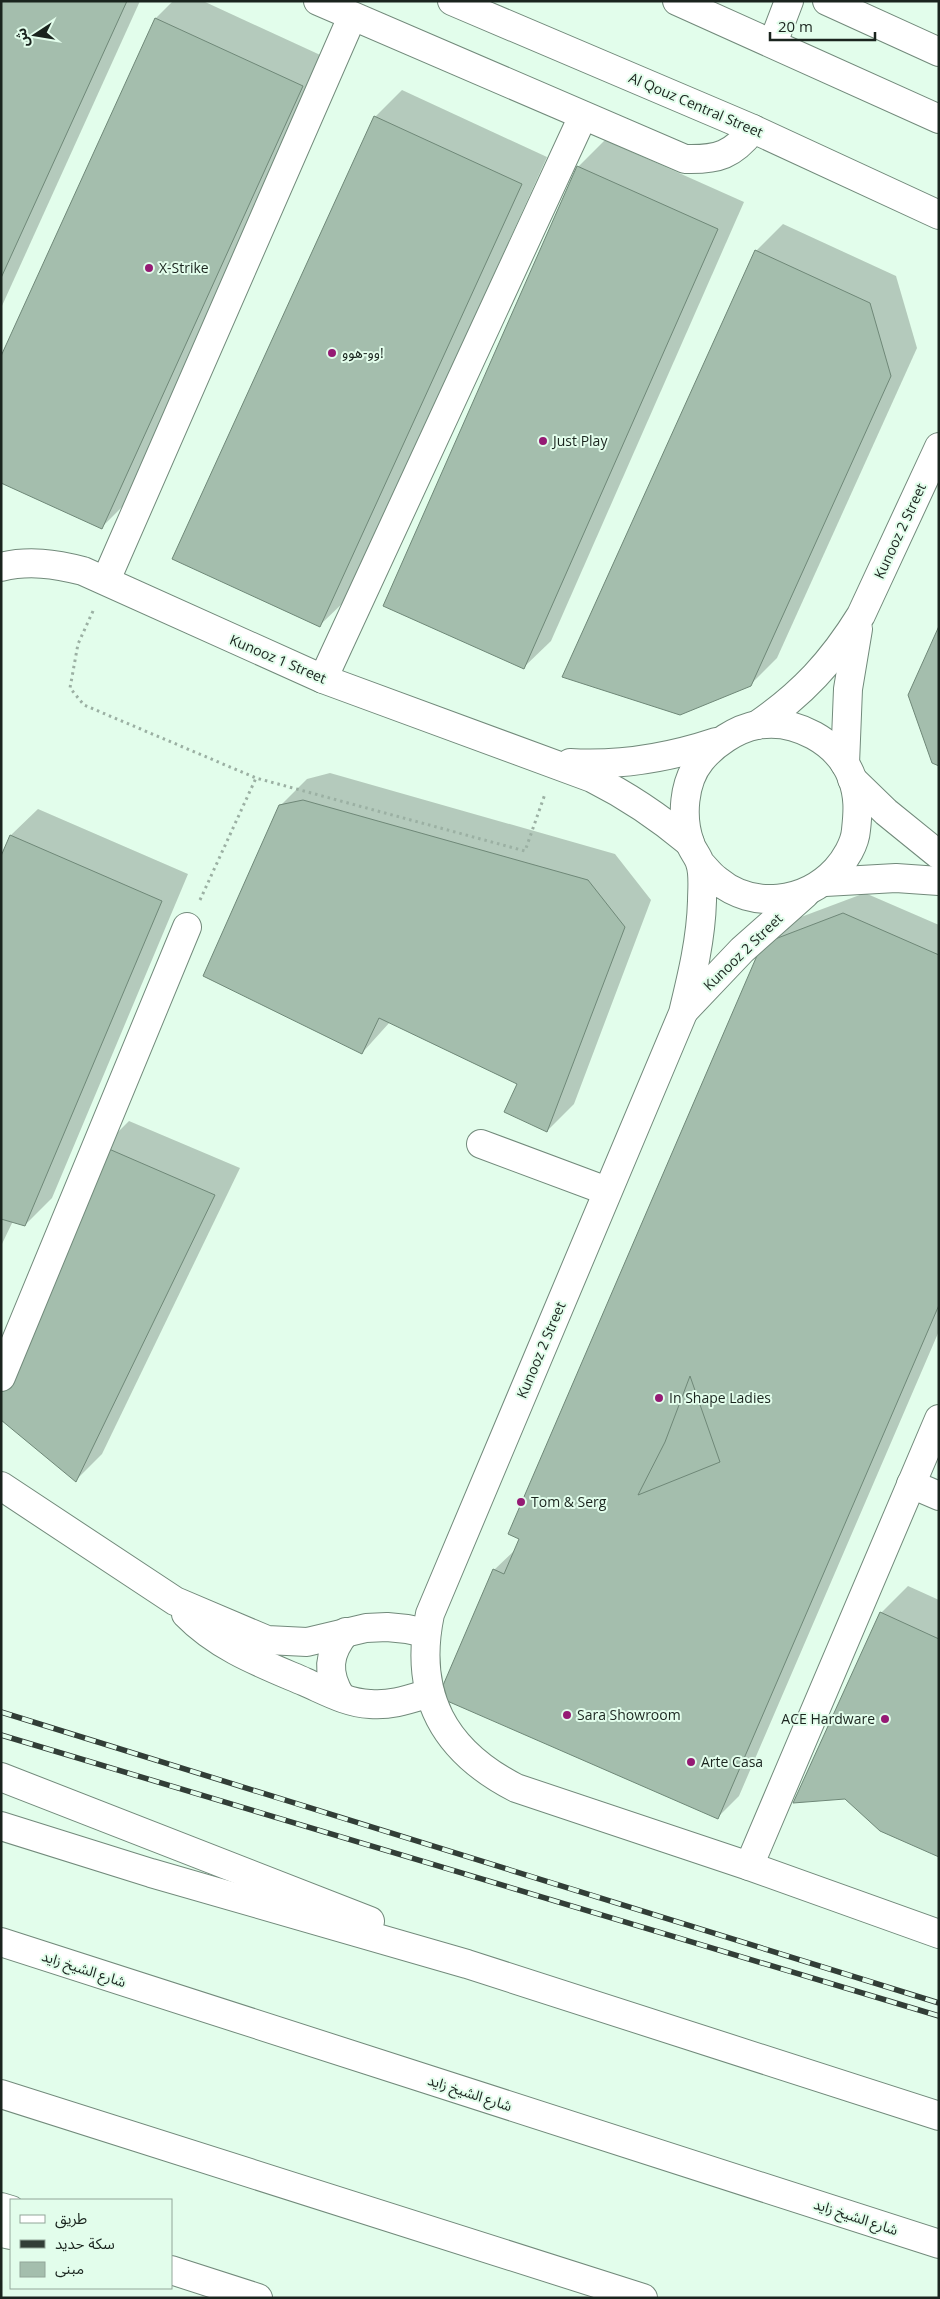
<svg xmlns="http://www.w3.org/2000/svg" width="940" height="2299" viewBox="0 0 940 2299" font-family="'Open Sans','Noto Sans Arabic',sans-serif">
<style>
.shadow{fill:#0003}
.building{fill:#a4bead;stroke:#6f8878}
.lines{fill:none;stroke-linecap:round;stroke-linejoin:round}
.minor-casing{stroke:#728a7b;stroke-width:30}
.highway-casing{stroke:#728a7b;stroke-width:30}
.path{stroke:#9bb0a3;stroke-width:3;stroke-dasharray:2.5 4;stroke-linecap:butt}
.minor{stroke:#fff;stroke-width:28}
.highway{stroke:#fff;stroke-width:28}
.rail-casing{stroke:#323e37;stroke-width:5.5}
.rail{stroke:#e2fdeb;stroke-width:4;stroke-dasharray:11;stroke-linecap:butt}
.poi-dot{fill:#951a74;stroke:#e2fdeb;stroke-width:2}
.labels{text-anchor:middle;stroke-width:4;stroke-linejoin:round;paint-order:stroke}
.street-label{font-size:14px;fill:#1a241e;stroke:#e2fdeb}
.poi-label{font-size:14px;fill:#1a241e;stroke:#e2fdeb;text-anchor:start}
</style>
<rect width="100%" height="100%" fill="#e2fdeb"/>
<g class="shadow">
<polygon points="1,1 140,1 1,308"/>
<polygon points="173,1 203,1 329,59 128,501 102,527 1,359 156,18"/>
<polygon points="402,90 547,157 347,599 320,625 375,117"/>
<polygon points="605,140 744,202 551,641 524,667 578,167"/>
<polygon points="783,224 896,276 917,348 777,658 750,685 756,251"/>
<polygon points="330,773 615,854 651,900 574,1104 547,1131 519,1084 390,1022 362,1053 280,806 307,779"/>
<polygon points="38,809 188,874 52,1198 25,1225 13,1221 1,1246 1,859 11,835"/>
<polygon points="865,893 939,925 939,1331 739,1796 718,1817 494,1570 516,1549 763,945 785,923"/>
<polygon points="129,1121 240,1168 102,1454 75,1481 103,1147"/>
<polygon points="908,1586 939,1600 939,1856 881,1613"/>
</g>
<g class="building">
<polygon points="1,1 127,1 1,278"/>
<polygon points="155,18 303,86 102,529 1,483 1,356"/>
<polygon points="374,116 522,184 320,627 172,559"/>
<polygon points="577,166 718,229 524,669 383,606"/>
<polygon points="755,250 870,303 891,376 751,686 680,715 562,677"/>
<polygon points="939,626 939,766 932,763 908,695"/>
<polygon points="303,800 588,880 625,927 547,1132 504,1112 517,1084 379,1018 362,1054 203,976 279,805"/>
<polygon points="10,835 162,901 25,1226 1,1219 1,856"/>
<polygon points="843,913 939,955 939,1305 718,1819 438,1697 493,1569 504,1574 519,1539 508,1534 762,944"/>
<polygon points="102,1146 215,1195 76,1482 1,1420 1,1389"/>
<polygon points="690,1376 720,1462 638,1495 665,1442"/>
<polygon points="880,1612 939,1639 939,1857 880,1831 845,1799 793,1803"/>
</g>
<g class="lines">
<defs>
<g id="minor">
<path d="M318,1L685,159C718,160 733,155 753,129"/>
<polyline points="452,1 753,129 939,215"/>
<polyline points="677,1 939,119"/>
<polyline points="827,1 939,52"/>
<polyline points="773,43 789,1"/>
<path d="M1,567C29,560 55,564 83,571L323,679L592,778C628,796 659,817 690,843"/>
<polyline points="106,580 352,17"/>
<polyline points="323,679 583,116"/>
<path d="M757,725C802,694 832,662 861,615L939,447"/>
<path d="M570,763C621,766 668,758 716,742"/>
<polyline points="845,764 848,689 858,629"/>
<polyline points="852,779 886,812 939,855"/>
<path d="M701,864C706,869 711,876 717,880C753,910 805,903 836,870C845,860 855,844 856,830C858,812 859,796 852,778C839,742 795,718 757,725C736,729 714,744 701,760C683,782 681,818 690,843C692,850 698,856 700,863C704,874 702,890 702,901C701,939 692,976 683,1013L430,1614C413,1695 444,1751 516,1788L749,1866L939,1934"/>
<polyline points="825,882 896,878 939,881"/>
<polyline points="685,1010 742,950 805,894"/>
<polyline points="481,1144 607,1191"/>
<polyline points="1,1377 187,927"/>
<polyline points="911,1484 939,1496"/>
<polyline points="1,1486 175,1601 267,1640 307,1642 366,1628 387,1627 407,1629 426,1633"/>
<path d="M186,1614C219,1648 263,1664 305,1682C326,1691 347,1703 370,1704C391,1706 410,1699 430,1693"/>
<path d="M341,1697C326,1673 328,1653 346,1632"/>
<polyline points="749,1866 939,1419"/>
</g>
<g id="highway">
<polyline points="1,1777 370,1921"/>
<polyline points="1,1826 151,1873 467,1964 939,2116"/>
<polyline points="1,1942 939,2244"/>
<polyline points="1,2094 643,2298"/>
<polyline points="1,2207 11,2210"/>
<polyline points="1,2233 11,2235"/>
<polyline points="171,2270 258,2298"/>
</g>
</defs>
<use href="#minor" class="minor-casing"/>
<use href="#highway" class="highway-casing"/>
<g class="path">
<polyline points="93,611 78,644 70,688 84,705 256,778 525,851 545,794"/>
<polyline points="200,900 256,778"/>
</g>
<use href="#minor" class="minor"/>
<use href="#highway" class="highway"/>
<defs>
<g id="rail">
<polyline points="1,1712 939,2003"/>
<polyline points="1,1735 939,2016"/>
</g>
</defs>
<use href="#rail" class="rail-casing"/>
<use href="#rail" class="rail"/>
</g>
<g class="poi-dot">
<circle cx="149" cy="268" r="5"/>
<circle cx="332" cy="353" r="5"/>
<circle cx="543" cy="441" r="5"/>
<circle cx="659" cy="1398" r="5"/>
<circle cx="521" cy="1502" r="5"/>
<circle cx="567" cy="1715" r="5"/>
<circle cx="885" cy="1719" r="5"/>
<circle cx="691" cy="1762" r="5"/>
</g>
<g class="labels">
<g class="street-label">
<text transform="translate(696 105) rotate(23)" y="5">Al Qouz Central Street</text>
<text transform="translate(900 531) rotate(-65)" y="5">Kunooz 2 Street</text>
<text transform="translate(278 659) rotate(23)" y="5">Kunooz 1 Street</text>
<text transform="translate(743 952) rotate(-44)" y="5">Kunooz 2 Street</text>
<text transform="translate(541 1350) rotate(-67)" y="5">Kunooz 2 Street</text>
<text transform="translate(84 1969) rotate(18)" y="5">شارع الشيخ زايد</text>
<text transform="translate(470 2093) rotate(18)" y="5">شارع الشيخ زايد</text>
<text transform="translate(856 2217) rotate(18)" y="5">شارع الشيخ زايد</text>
</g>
<g class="poi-label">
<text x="159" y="273">X-Strike</text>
<text x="342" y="358">وو-هوو!</text>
<text x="553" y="446">Just Play</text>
<text x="669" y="1403">In Shape Ladies</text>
<text x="531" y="1507">Tom &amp; Serg</text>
<text x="577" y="1720">Sara Showroom</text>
<text x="875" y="1724" text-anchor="end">ACE Hardware</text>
<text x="701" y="1767">Arte Casa</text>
</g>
</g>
<rect width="940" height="2299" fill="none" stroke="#1a241e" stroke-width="5"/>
<rect x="10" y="2199" width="162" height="90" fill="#e2fdeb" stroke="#92a699"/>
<rect x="20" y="2215" width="25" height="8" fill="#ffffff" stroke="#92a699"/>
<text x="55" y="2224" font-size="15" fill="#1a241e">طريق</text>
<rect x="20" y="2240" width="25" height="8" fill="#323e37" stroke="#92a699"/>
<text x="55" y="2249" font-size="15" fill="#1a241e">سكة حديد</text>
<rect x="20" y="2262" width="25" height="15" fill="#a4bead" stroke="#92a699"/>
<text x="55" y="2274" font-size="15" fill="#1a241e">مبنى</text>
<g transform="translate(35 35) rotate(258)" stroke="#e2fdeb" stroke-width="4" paint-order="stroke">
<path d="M0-4L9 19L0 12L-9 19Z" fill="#1a241e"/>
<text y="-8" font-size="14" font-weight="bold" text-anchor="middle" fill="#1a241e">ش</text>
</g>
<path d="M770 32v8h105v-8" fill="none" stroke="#1a241e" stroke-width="2.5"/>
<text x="778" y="32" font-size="15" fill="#1a241e" stroke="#e2fdeb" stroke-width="4" paint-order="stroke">20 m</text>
</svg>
